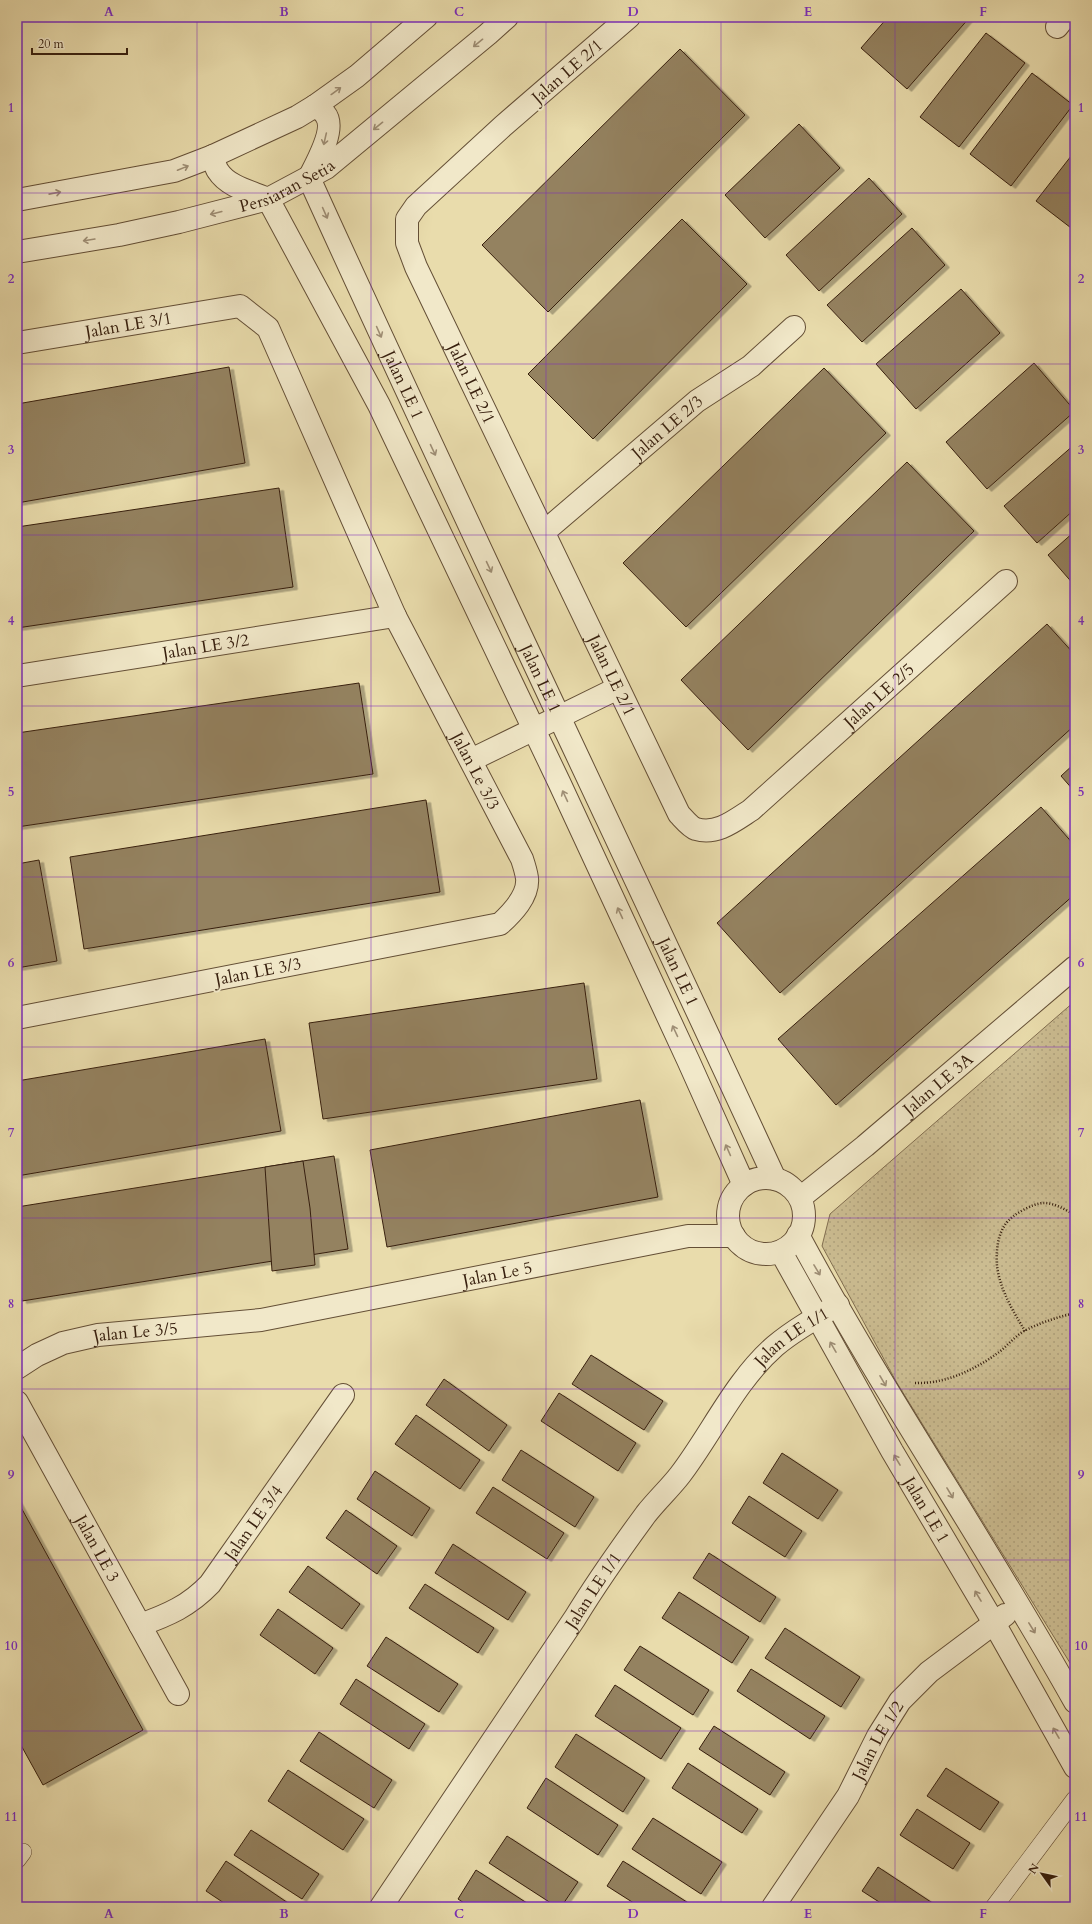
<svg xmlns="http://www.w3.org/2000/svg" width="1092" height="1924" viewBox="0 0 1092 1924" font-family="Cardo,serif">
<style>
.park{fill:url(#park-dots);stroke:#826e50}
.building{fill:#948261;stroke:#38200f;filter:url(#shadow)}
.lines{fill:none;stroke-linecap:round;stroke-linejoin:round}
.service-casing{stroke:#644f36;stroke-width:18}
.minor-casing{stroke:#644f36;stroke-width:24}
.tertiary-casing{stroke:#644f36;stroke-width:24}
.path{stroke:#38200f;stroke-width:2.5;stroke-dasharray:1 2;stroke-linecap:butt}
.service{stroke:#f1e8c9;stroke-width:17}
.minor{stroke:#f1e8c9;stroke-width:22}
.tertiary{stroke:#f1e8c9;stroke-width:22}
.oneway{stroke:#9e8e75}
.grid{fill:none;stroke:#7b2cbf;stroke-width:1;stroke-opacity:0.55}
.labels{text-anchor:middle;stroke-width:4;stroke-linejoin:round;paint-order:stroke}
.street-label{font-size:17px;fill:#38200f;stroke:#f1e8c9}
.neatline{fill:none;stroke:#7b2cbf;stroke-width:1.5}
.grid-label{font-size:13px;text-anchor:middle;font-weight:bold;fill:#7b2cbf}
</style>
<defs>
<pattern id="park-dots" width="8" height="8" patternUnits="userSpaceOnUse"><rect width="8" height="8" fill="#cbbc91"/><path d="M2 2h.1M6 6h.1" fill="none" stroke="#afa17c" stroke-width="1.8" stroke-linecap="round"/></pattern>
<filter id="shadow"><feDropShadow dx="4.5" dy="2.5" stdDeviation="0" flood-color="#0004"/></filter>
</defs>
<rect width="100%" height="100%" fill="#e9dcac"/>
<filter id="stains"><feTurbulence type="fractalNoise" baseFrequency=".005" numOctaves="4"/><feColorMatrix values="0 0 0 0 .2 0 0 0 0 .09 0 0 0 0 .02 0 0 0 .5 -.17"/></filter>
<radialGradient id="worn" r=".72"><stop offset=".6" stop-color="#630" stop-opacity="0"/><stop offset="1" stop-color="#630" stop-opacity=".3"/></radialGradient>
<polygon class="park" points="1075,1001 1075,1671 897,1383 822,1246 830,1214"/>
<g class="building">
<polygon points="888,17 970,17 907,89 861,48"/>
<polygon points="986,33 1025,63 959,147 920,117"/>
<polygon points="680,49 745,115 548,312 482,245"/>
<polygon points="1032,73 1073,105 1011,186 970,154"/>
<polygon points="799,124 840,168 765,238 725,195"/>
<polygon points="1075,151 1075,231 1036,201"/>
<polygon points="869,178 902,214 819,291 786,255"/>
<polygon points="682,219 747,284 593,439 528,374"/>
<polygon points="912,228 945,265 862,342 827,305"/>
<polygon points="961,289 1000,333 916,409 876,364"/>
<polygon points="1034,363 1075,411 987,489 946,442"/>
<polygon points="229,367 245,463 17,503 17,404"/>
<polygon points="824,368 886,433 686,627 623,563"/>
<polygon points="1075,444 1075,509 1037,543 1004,506"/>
<polygon points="907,462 974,531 748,750 681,680"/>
<polygon points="279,488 293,587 17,628 17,527"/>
<polygon points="1075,531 1075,586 1048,555"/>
<polygon points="1047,624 1075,655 1075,725 780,993 717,923"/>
<polygon points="359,683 373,774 17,827 17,733"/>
<polygon points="1075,763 1075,792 1061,776"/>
<polygon points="426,800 440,892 84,949 70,857"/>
<polygon points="1041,807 1075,846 1075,894 836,1105 778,1039"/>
<polygon points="39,860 57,961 17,968 17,864"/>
<polygon points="584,983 597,1079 323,1119 309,1023"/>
<polygon points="265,1039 281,1131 17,1176 17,1081"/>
<polygon points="640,1100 658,1197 387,1247 370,1150"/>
<polygon points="334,1156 348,1249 22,1301 17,1266 17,1207"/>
<polygon points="303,1161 310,1208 315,1265 272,1271 265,1167"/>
<polygon points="591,1355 663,1401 644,1430 572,1384"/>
<polygon points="444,1379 507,1425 489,1451 426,1405"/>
<polygon points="559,1393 636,1443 618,1471 541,1421"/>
<polygon points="416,1415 480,1460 460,1489 395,1444"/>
<polygon points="521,1450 594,1497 575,1527 502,1480"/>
<polygon points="782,1453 838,1490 818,1519 763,1483"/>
<polygon points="375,1471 430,1508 412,1536 357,1499"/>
<polygon points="493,1487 564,1533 547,1559 476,1513"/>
<polygon points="749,1496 802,1531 785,1557 732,1523"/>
<polygon points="17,1500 143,1730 43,1785 17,1738"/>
<polygon points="346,1510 397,1546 377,1574 326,1538"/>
<polygon points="453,1544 526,1592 508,1620 435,1573"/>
<polygon points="709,1553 776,1597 760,1622 693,1578"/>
<polygon points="308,1566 360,1604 342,1629 289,1592"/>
<polygon points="425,1584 494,1628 478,1653 409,1608"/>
<polygon points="679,1592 749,1637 732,1663 662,1618"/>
<polygon points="278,1609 333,1648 315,1674 260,1635"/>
<polygon points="785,1628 860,1677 841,1707 765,1658"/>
<polygon points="386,1637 458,1684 439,1712 367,1666"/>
<polygon points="640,1646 709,1690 693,1715 624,1670"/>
<polygon points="751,1669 825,1716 810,1739 737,1691"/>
<polygon points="356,1679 425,1724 409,1749 340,1704"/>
<polygon points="615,1685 681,1728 661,1759 595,1716"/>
<polygon points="714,1726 785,1772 770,1795 699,1749"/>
<polygon points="319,1732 392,1780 374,1808 300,1761"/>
<polygon points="576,1734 645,1778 623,1812 555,1767"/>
<polygon points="688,1763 758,1809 742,1833 672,1788"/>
<polygon points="946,1768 999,1802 980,1830 927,1796"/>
<polygon points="288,1770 364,1819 343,1850 268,1801"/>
<polygon points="546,1778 618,1825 598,1855 527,1808"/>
<polygon points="917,1809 970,1843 953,1869 900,1835"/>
<polygon points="653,1818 722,1862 701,1894 632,1849"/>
<polygon points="251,1830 319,1874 302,1899 234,1855"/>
<polygon points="507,1836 578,1882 561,1907 557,1907 489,1863"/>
<polygon points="226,1861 294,1907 230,1907 206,1891"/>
<polygon points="623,1861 693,1906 692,1907 640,1907 607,1886"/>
<polygon points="878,1867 934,1904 932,1907 887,1907 862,1891"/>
<polygon points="476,1870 533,1907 470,1907 458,1899"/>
</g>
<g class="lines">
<defs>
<g id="service">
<polyline points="17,1860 23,1852"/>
<polyline points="994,1907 1075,1799"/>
</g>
<g id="minor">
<path id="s1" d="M629,17L503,126L416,206L407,219V243L416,267L679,814C683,818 690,827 696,829C717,835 734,821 751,810L1006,581"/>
<polyline points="1057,27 1065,17"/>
<path id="s2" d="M315,106C318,108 323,111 325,114C337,128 316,164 309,178C461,513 621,845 775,1179"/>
<path d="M213,156C214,160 215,167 218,171C228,187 252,192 268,199L379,405L559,782L688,1060L744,1185"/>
<path id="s3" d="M17,343L240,306L268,328L395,616L522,859C524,865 526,871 527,878C529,896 512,913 500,924L17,1018"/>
<path id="s4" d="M544,532L697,401L751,366L794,327"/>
<path id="s5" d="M17,676L395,616"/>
<polyline points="471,760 618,688"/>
<circle cx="766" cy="1216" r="38"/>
<path id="s6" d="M800,1198L865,1146L1075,967"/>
<path d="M798,1235C884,1395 987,1544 1075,1702"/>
<path id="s7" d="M781,1252L892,1451L994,1623L1075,1767"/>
<path id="s8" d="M17,1368L37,1355L63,1343L98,1335L261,1320L688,1236H734"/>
<path id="s9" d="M17,1402L178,1694"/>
<path id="s10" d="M140,1625C168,1615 189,1606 210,1584L343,1395"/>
<path id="s11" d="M381,1907L575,1618C597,1582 621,1548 646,1514C657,1500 670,1488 680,1475C712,1433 735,1381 775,1346C794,1330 817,1317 838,1305"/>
<path id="s12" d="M773,1907L848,1796L878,1736L900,1701L929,1672L1005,1615"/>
</g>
<g id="tertiary">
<polyline points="17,200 174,171 213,156 297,117 315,106 357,76 426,17"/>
<path id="s13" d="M17,252L119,235L179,222L268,199L326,168L488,34L507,17"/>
</g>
</defs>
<use href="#service" class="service-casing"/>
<use href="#minor" class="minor-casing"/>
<use href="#tertiary" class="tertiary-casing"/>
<g class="path">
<path d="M1025,1331C1013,1311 1000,1290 997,1266C996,1254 997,1236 1005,1225C1011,1215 1033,1203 1044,1203C1055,1203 1066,1210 1075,1215"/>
<path d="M915,1383C944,1384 972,1371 995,1355C1006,1348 1014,1336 1026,1330C1042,1322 1058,1317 1075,1313"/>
</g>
<use href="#service" class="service"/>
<use href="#minor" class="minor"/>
<use href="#tertiary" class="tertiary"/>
</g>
<defs><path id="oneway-shaft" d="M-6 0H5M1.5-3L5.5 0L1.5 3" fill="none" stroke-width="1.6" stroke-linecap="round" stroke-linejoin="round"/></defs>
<g class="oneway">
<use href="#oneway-shaft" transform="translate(478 43) rotate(141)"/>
<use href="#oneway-shaft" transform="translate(336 91) rotate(-36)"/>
<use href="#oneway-shaft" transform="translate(378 126) rotate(141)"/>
<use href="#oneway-shaft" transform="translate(325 139) rotate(103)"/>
<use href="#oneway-shaft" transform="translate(183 168) rotate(-22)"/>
<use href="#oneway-shaft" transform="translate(55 193) rotate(-11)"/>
<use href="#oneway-shaft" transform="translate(216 213) rotate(166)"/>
<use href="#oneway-shaft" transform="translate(325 213) rotate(66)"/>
<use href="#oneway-shaft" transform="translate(89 240) rotate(171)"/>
<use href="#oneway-shaft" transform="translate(379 332) rotate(66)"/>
<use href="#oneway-shaft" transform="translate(433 450) rotate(65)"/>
<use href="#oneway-shaft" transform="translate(489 567) rotate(65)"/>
<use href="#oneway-shaft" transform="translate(565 796) rotate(-115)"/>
<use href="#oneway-shaft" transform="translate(620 913) rotate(-115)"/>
<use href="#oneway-shaft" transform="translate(675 1031) rotate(-115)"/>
<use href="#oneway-shaft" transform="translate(728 1150) rotate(-114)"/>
<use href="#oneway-shaft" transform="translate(817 1270) rotate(59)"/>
<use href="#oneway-shaft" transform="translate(833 1347) rotate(-120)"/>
<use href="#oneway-shaft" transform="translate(883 1381) rotate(60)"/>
<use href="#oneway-shaft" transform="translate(897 1460) rotate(-121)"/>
<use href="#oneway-shaft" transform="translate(950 1493) rotate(59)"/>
<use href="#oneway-shaft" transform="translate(978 1596) rotate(-121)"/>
<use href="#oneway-shaft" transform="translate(1032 1628) rotate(58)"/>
<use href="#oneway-shaft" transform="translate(1056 1733) rotate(-120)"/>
</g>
<path class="grid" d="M197,17V1907M371,17V1907M546,17V1907M721,17V1907M895,17V1907M17,193H1075M17,364H1075M17,535H1075M17,706H1075M17,877H1075M17,1047H1075M17,1218H1075M17,1389H1075M17,1560H1075M17,1731H1075"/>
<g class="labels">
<g class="street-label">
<text transform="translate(567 71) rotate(-41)" y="6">Jalan LE 2/1</text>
<text dy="6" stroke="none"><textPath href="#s13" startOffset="279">Persiaran Setia</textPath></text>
<text dy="6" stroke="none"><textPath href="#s3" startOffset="113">Jalan LE 3/1</textPath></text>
<text dy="6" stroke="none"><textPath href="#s1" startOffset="479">Jalan LE 2/1</textPath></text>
<text dy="6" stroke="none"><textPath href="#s2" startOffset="309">Jalan LE 1</textPath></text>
<text dy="6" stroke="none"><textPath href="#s4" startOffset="162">Jalan LE 2/3</textPath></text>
<text dy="6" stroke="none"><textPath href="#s5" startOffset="191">Jalan LE 3/2</textPath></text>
<text dy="6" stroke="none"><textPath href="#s1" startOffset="803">Jalan LE 2/1</textPath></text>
<text dy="6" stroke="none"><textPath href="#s2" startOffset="633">Jalan LE 1</textPath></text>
<text dy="6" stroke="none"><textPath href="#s1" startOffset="1212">Jalan LE 2/5</textPath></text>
<text dy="6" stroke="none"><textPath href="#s3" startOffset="751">Jalan Le 3/3</textPath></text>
<text transform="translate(258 971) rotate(-11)" y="6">Jalan LE 3/3</text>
<text dy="6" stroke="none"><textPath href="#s2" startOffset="957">Jalan LE 1</textPath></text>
<text dy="6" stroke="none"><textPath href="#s6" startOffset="179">Jalan LE 3A</textPath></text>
<text dy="6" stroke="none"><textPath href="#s8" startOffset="493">Jalan Le 5</textPath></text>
<text dy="6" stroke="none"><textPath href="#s8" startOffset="126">Jalan Le 3/5</textPath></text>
<text dy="6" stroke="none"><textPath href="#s11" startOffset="705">Jalan LE 1/1</textPath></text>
<text dy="6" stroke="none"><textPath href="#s7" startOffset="296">Jalan LE 1</textPath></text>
<text dy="6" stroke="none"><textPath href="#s10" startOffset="157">Jalan LE 3/4</textPath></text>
<text dy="6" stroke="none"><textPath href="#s9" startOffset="167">Jalan LE 3</textPath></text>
<text dy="6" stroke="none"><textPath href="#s11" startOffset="381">Jalan LE 1/1</textPath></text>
<text dy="6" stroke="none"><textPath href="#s12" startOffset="197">Jalan LE 1/2</textPath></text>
</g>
</g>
<rect width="1092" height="1924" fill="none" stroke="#e9dcac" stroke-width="44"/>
<g transform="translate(1042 1874) rotate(303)" stroke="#f1e8c9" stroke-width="3" paint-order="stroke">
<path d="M0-3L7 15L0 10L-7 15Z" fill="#38200f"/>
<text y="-6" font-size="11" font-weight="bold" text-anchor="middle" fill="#38200f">N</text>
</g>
<path d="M32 48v6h95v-6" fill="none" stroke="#38200f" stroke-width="2"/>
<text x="38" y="48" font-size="12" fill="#38200f" stroke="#f1e8c9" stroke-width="3" paint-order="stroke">20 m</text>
<rect x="22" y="22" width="1048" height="1880" class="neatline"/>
<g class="grid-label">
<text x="109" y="16">A</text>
<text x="284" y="16">B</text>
<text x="459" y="16">C</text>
<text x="633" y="16">D</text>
<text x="808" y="16">E</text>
<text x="983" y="16">F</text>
<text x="11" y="112">1</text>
<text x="1081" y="112">1</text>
<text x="11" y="283">2</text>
<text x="1081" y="283">2</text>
<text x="11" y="454">3</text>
<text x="1081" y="454">3</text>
<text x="11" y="625">4</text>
<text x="1081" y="625">4</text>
<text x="11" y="796">5</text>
<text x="1081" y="796">5</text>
<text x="11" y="967">6</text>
<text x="1081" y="967">6</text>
<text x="11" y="1137">7</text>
<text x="1081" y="1137">7</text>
<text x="11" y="1308">8</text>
<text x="1081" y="1308">8</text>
<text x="11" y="1479">9</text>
<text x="1081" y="1479">9</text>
<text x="11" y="1650">10</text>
<text x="1081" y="1650">10</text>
<text x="11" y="1821">11</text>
<text x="1081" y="1821">11</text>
<text x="109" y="1918">A</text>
<text x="284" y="1918">B</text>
<text x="459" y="1918">C</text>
<text x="633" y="1918">D</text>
<text x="808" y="1918">E</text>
<text x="983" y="1918">F</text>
</g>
<rect width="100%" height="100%" filter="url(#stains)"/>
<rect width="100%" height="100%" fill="url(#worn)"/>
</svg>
